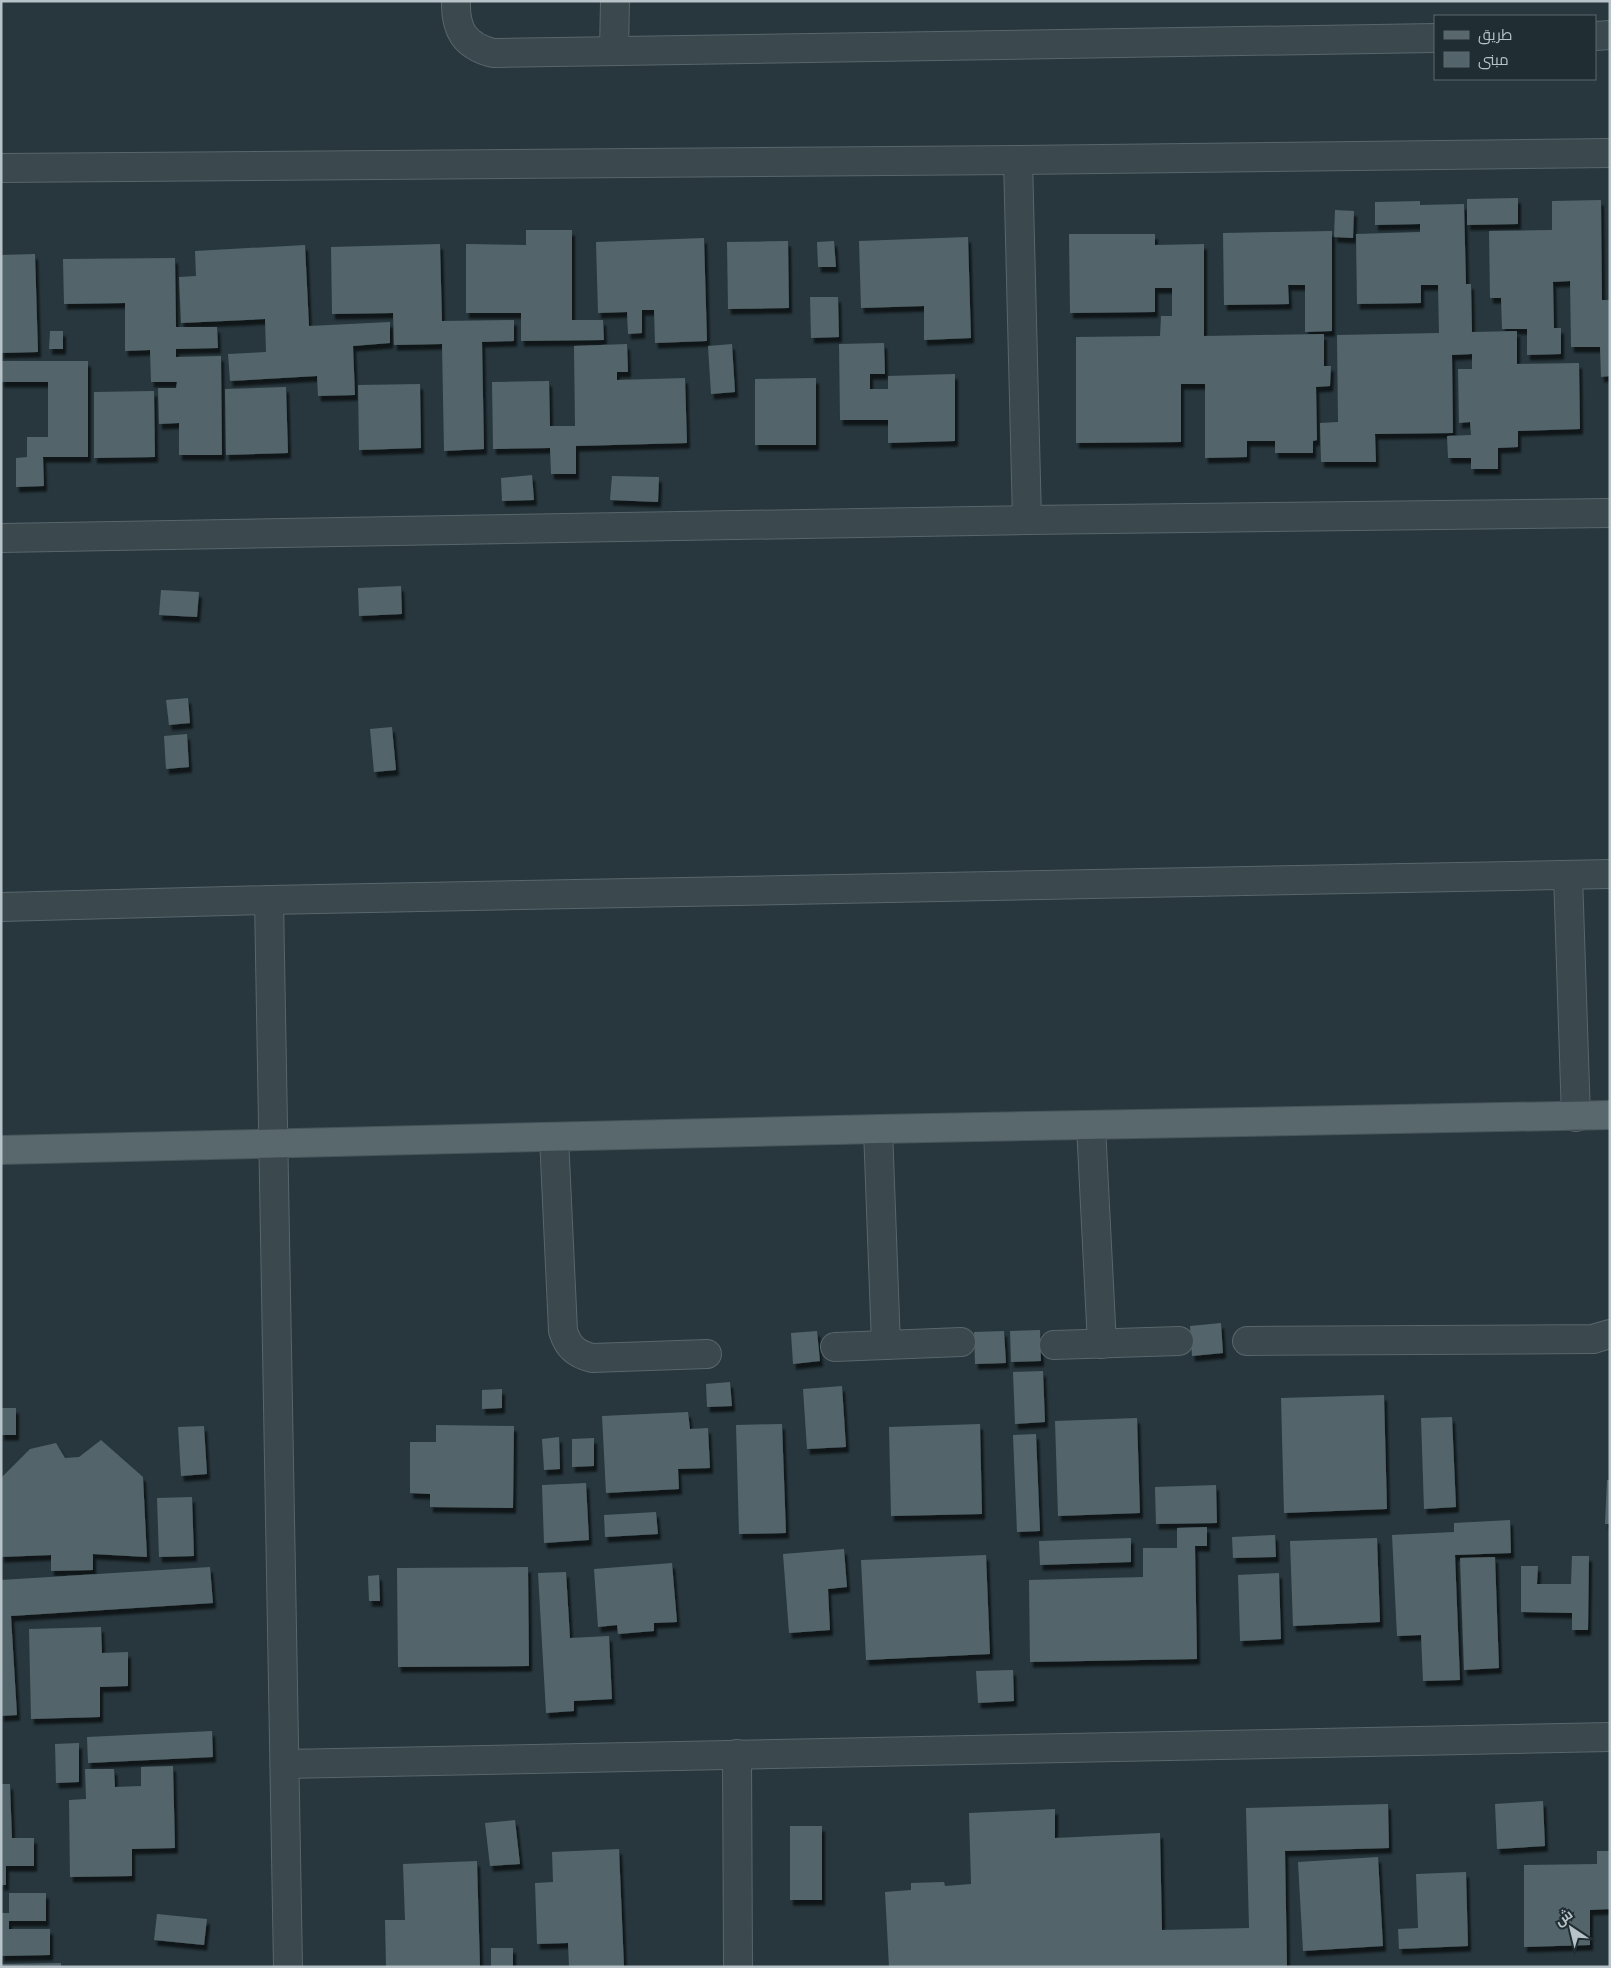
<svg xmlns="http://www.w3.org/2000/svg" width="1611" height="1968" viewBox="0 0 1611 1968" font-family="Karla,Cairo,sans-serif">
<style>
.building{fill:#53656a;filter:url(#shadow)}
.lines{fill:none;stroke-linecap:round;stroke-linejoin:round}
.minor-casing{stroke:#59666b;stroke-width:30}
.major-casing{stroke:#475459;stroke-width:30}
.minor{stroke:#3b484d;stroke-width:28}
.major{stroke:#59686d;stroke-width:28}
</style>
<defs>
<filter id="shadow"><feDropShadow dx="3" dy="5.5" stdDeviation="1" flood-color="#0009"/></filter>
</defs>
<rect width="100%" height="100%" fill="#27373d"/>
<g class="building">
<polygon points="1518,198 1518,224 1467,225 1467,199"/>
<polygon points="1601,200 1602,300 1610,300 1610,376 1601,377 1600,347 1571,347 1570,281 1553,282 1554,328 1561,328 1561,354 1527,355 1527,329 1502,329 1501,298 1490,298 1489,231 1552,230 1552,201"/>
<polygon points="1420,201 1420,205 1464,204 1466,284 1471,284 1472,332 1517,331 1517,364 1579,363 1580,429 1518,431 1518,447 1498,448 1498,469 1471,469 1471,458 1448,458 1447,436 1471,435 1470,422 1459,423 1458,369 1472,369 1472,354 1452,355 1453,433 1375,434 1376,462 1321,462 1320,423 1338,422 1337,335 1439,333 1438,285 1421,285 1421,303 1357,304 1356,234 1420,232 1420,224 1375,225 1375,202"/>
<polygon points="1335,210 1354,211 1353,238 1334,237"/>
<polygon points="526,230 572,230 572,320 603,320 604,340 521,341 521,313 466,313 466,244 526,245"/>
<polygon points="1332,231 1332,331 1305,332 1305,285 1288,285 1289,304 1224,305 1223,233"/>
<polygon points="1069,234 1155,234 1155,245 1204,244 1204,336 1324,334 1324,366 1331,366 1330,386 1316,387 1317,440 1313,441 1313,453 1275,453 1275,441 1247,441 1247,457 1205,458 1205,384 1181,384 1181,442 1076,443 1076,337 1160,336 1161,316 1172,316 1172,288 1155,288 1155,312 1070,313"/>
<polygon points="968,237 971,338 924,340 924,306 861,308 859,241"/>
<polygon points="704,238 707,341 655,343 654,310 642,310 642,333 628,334 627,312 598,313 596,242"/>
<polygon points="788,241 789,308 728,309 727,242"/>
<polygon points="834,241 836,267 818,267 817,242"/>
<polygon points="440,244 442,321 514,320 514,341 482,342 484,449 444,451 442,344 394,345 393,313 332,314 331,247"/>
<polygon points="305,245 309,326 390,322 390,343 353,346 355,395 318,396 317,376 230,381 228,354 266,352 265,319 181,323 179,277 196,276 195,251"/>
<polygon points="35,254 38,352 1,353 1,255"/>
<polygon points="175,258 176,327 217,327 218,348 176,349 176,357 221,356 222,455 179,455 179,423 159,424 158,388 176,388 177,382 151,382 150,350 125,351 125,303 64,304 63,259"/>
<polygon points="810,297 838,297 839,337 811,338"/>
<polygon points="50,331 63,331 63,349 49,349"/>
<polygon points="884,343 885,374 870,374 870,389 888,389 888,376 955,374 955,441 888,443 888,420 840,420 839,344"/>
<polygon points="627,344 628,372 617,372 617,380 685,378 687,443 576,446 576,474 551,474 550,448 493,449 492,382 549,381 550,426 575,426 574,346"/>
<polygon points="732,344 735,392 711,394 708,346"/>
<polygon points="1,361 88,361 88,457 43,457 44,486 16,487 16,458 27,457 27,437 48,437 48,382 1,382"/>
<polygon points="816,378 816,445 755,445 755,379"/>
<polygon points="420,384 421,448 359,450 358,385"/>
<polygon points="286,387 288,453 226,455 225,389"/>
<polygon points="154,391 155,457 94,458 94,392"/>
<polygon points="532,475 534,500 502,501 501,478"/>
<polygon points="612,476 659,477 658,502 610,500"/>
<polygon points="401,586 402,614 359,616 358,588"/>
<polygon points="161,590 199,592 197,617 159,615"/>
<polygon points="188,698 190,723 169,725 166,700"/>
<polygon points="392,727 396,770 374,772 370,729"/>
<polygon points="187,734 189,767 166,769 164,736"/>
<polygon points="1221,1323 1223,1353 1192,1356 1190,1326"/>
<polygon points="1040,1330 1041,1361 1011,1362 1010,1331"/>
<polygon points="817,1331 820,1361 793,1364 791,1333"/>
<polygon points="1004,1331 1006,1363 975,1364 974,1332"/>
<polygon points="1043,1371 1045,1422 1015,1424 1013,1372"/>
<polygon points="730,1382 732,1406 707,1407 706,1384"/>
<polygon points="842,1386 846,1447 807,1449 803,1389"/>
<polygon points="502,1389 502,1408 482,1409 482,1390"/>
<polygon points="1384,1395 1387,1509 1284,1513 1281,1398"/>
<rect x="1" y="1408" width="15" height="27"/>
<polygon points="688,1412 690,1429 708,1428 710,1468 678,1469 679,1489 606,1493 602,1416"/>
<polygon points="1452,1417 1456,1507 1424,1509 1421,1418"/>
<polygon points="1137,1418 1140,1513 1058,1516 1055,1421"/>
<polygon points="782,1424 786,1533 739,1534 736,1425"/>
<polygon points="980,1424 982,1514 891,1516 889,1427"/>
<polygon points="436,1425 514,1426 513,1508 430,1507 430,1494 410,1493 410,1442 436,1442"/>
<polygon points="204,1426 207,1474 181,1476 178,1427"/>
<polygon points="1036,1434 1040,1531 1017,1532 1013,1435"/>
<polygon points="559,1437 560,1469 544,1470 542,1439"/>
<polygon points="594,1438 594,1466 572,1467 572,1439"/>
<polygon points="101,1440 143,1477 147,1557 93,1554 93,1570 51,1571 51,1555 1,1557 1,1478 30,1449 56,1443 65,1458 79,1457"/>
<polygon points="1607,1480 1610,1480 1610,1524 1605,1524"/>
<polygon points="586,1483 589,1540 544,1543 542,1485"/>
<polygon points="1216,1485 1217,1523 1156,1524 1155,1487"/>
<polygon points="192,1497 194,1556 159,1557 157,1498"/>
<polygon points="656,1512 658,1534 605,1537 604,1515"/>
<polygon points="1510,1520 1511,1553 1455,1555 1460,1680 1423,1681 1421,1635 1397,1636 1392,1535 1454,1532 1454,1523"/>
<polygon points="1207,1527 1207,1546 1195,1546 1197,1659 1030,1662 1029,1580 1143,1577 1143,1548 1177,1548 1177,1528"/>
<polygon points="1275,1535 1276,1557 1233,1558 1232,1537"/>
<polygon points="1131,1538 1131,1562 1040,1565 1039,1541"/>
<polygon points="1377,1538 1380,1622 1293,1626 1290,1541"/>
<polygon points="844,1549 847,1587 828,1589 830,1630 789,1633 783,1554"/>
<polygon points="986,1555 990,1654 866,1660 861,1560"/>
<polygon points="1572,1556 1589,1556 1588,1630 1572,1630 1572,1613 1521,1612 1521,1566 1538,1566 1537,1584 1571,1584"/>
<polygon points="1495,1557 1499,1668 1464,1670 1460,1558"/>
<polygon points="672,1563 677,1622 654,1623 654,1631 618,1634 617,1625 598,1627 594,1569"/>
<polygon points="210,1567 213,1603 11,1616 17,1715 1,1716 1,1580"/>
<polygon points="528,1567 529,1666 398,1667 397,1568"/>
<polygon points="566,1572 570,1638 609,1636 612,1699 574,1701 574,1711 546,1713 538,1573"/>
<polygon points="1279,1573 1281,1639 1240,1641 1238,1575"/>
<polygon points="379,1575 380,1601 369,1601 368,1576"/>
<polygon points="101,1627 102,1653 128,1652 128,1686 100,1687 100,1717 31,1719 29,1629"/>
<polygon points="1013,1670 1014,1701 978,1703 976,1671"/>
<polygon points="212,1731 213,1757 88,1763 87,1737"/>
<polygon points="79,1743 79,1782 56,1783 55,1744"/>
<polygon points="173,1766 175,1848 132,1849 132,1876 70,1877 69,1800 86,1799 85,1769 114,1769 115,1787 141,1786 141,1767"/>
<polygon points="1,1784 10,1784 12,1838 34,1838 34,1866 6,1866 6,1885 1,1885"/>
<polygon points="1543,1801 1545,1846 1497,1849 1495,1804"/>
<polygon points="1388,1804 1389,1848 1285,1851 1287,1967 889,1967 885,1892 911,1890 911,1883 944,1882 945,1886 971,1884 969,1813 1055,1809 1055,1838 1160,1833 1162,1930 1249,1928 1246,1808"/>
<polygon points="515,1820 520,1864 490,1866 485,1823"/>
<rect x="790" y="1826" width="32" height="74"/>
<polygon points="619,1849 624,1967 569,1967 568,1943 537,1944 535,1883 553,1882 552,1852"/>
<polygon points="1597,1851 1610,1851 1610,1909 1590,1910 1590,1945 1524,1947 1524,1865 1597,1864"/>
<polygon points="1378,1857 1383,1946 1303,1951 1298,1862"/>
<polygon points="477,1861 480,1967 386,1967 385,1920 405,1920 403,1864"/>
<polygon points="1466,1872 1468,1946 1399,1949 1398,1929 1418,1928 1416,1874"/>
<polygon points="9,1893 46,1893 46,1921 9,1921 9,1929 50,1929 50,1955 1,1956 1,1913 9,1913"/>
<polygon points="157,1914 207,1919 204,1945 154,1940"/>
<rect x="491" y="1948" width="22" height="19"/>
<polygon points="61,1963 61,1967 1,1967 1,1964"/>
</g>
<g class="lines">
<defs>
<g id="minor">
<path d="M456,1C455,30 465,46 493,53L1435,38"/>
<polyline points="1595,36 1610,35"/>
<polyline points="614,51 615,1"/>
<polyline points="1018,160 1027,520"/>
<polyline points="1,168 1018,160 1610,153"/>
<polyline points="1,538 1027,520 1610,513"/>
<polyline points="1568,875 1576,1117"/>
<polyline points="269,900 288,1967"/>
<polyline points="1,907 269,900 1610,874"/>
<polyline points="1091,1126 1102,1344"/>
<polyline points="878,1129 886,1345"/>
<path d="M554,1137L563,1331C568,1347 576,1354 592,1358L707,1354"/>
<polyline points="1247,1341 1593,1339 1610,1334"/>
<polyline points="1054,1345 1179,1341"/>
<polyline points="835,1347 961,1342"/>
<polyline points="737,1754 738,1967"/>
<polyline points="285,1764 1610,1737"/>
</g>
<polyline id="major" points="1,1150 878,1129 1610,1115"/>
</defs>
<use href="#minor" class="minor-casing"/>
<use href="#major" class="major-casing"/>
<use href="#minor" class="minor"/>
<use href="#major" class="major"/>
</g>
<rect width="1611" height="1968" fill="none" stroke="#b7c3c8" stroke-width="5"/>
<rect x="1434" y="15" width="162" height="65" fill="#202d32" stroke="#5c696e"/>
<rect x="1444" y="31" width="25" height="8" fill="#59686d" stroke="#5c696e"/>
<text x="1478" y="40" font-size="15" fill="#b7c3c8">طريق</text>
<rect x="1444" y="52" width="25" height="15" fill="#53656a" stroke="#5c696e"/>
<text x="1478" y="65" font-size="15" fill="#b7c3c8">مبنى</text>
<g transform="translate(1571 1928) rotate(325)" stroke="#202d32" stroke-width="4" paint-order="stroke">
<path d="M0-4L9 19L0 12L-9 19Z" fill="#b7c3c8"/>
<text y="-8" font-size="14" font-weight="bold" text-anchor="middle" fill="#b7c3c8">ش</text>
</g>
</svg>
